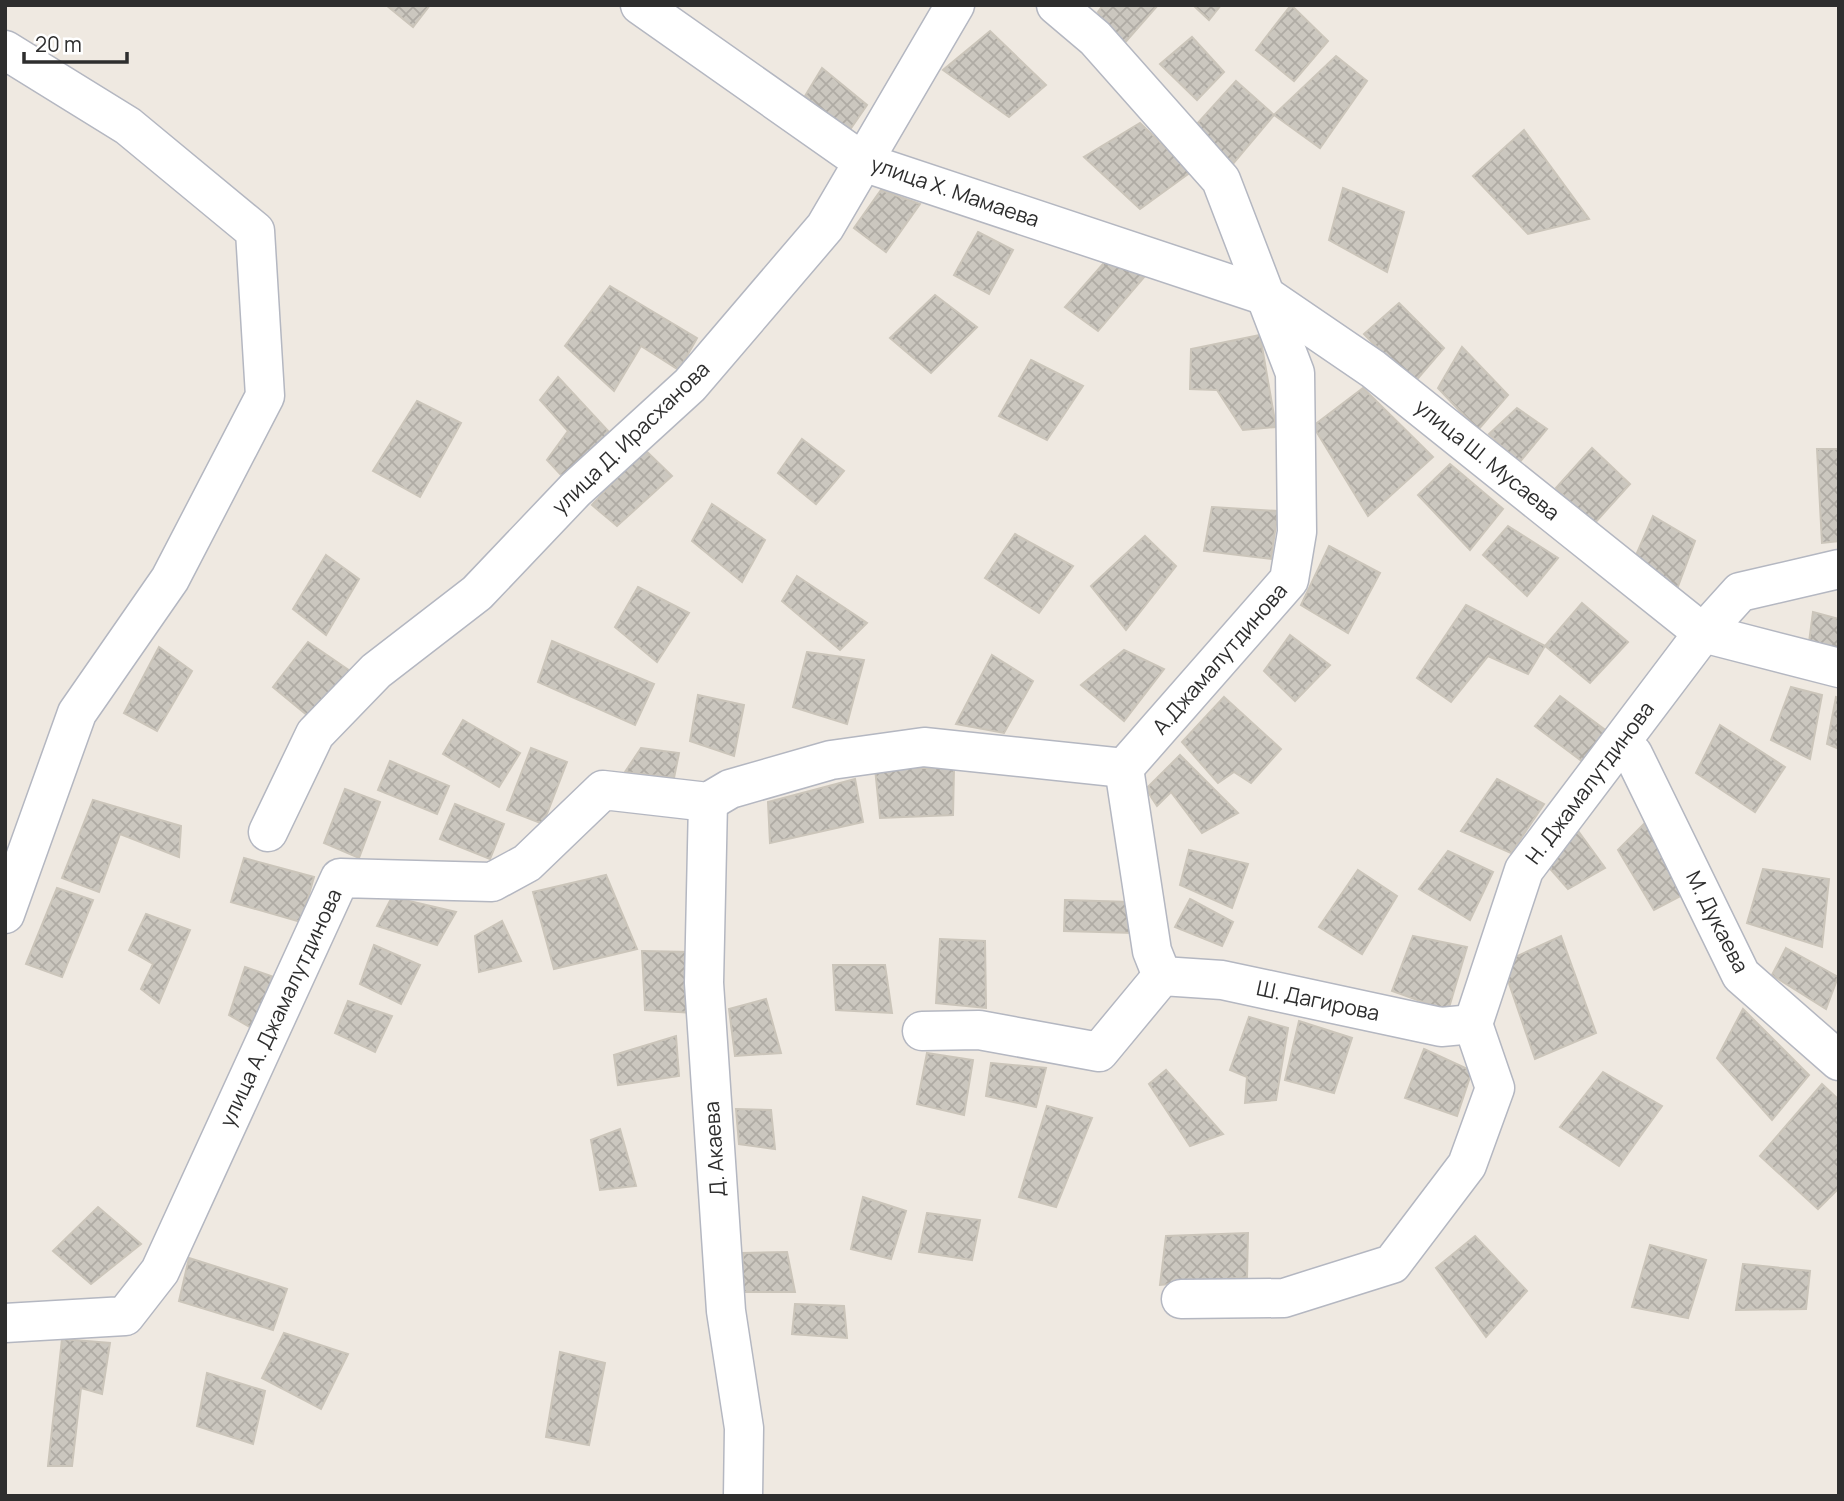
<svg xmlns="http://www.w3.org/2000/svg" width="1844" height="1501" viewBox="0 0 1844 1501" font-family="Manrope,sans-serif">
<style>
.building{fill:url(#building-cross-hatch);stroke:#cbc5ba;stroke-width:2}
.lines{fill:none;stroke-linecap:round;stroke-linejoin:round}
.minor-casing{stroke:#b4b7c1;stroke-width:41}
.minor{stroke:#fff;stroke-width:38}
.labels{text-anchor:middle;stroke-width:7;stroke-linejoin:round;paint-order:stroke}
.street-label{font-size:21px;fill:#2e2e2e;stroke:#fff}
</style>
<defs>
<pattern id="building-cross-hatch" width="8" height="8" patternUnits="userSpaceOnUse" patternTransform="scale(1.75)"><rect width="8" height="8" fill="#cbc7bf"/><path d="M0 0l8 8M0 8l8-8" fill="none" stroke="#afaba4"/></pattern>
</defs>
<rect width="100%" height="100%" fill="#efe9e1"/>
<g class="building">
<polygon points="386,5 430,5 413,27"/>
<polygon points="1103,5 1158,5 1121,47 1098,12"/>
<polygon points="1193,5 1221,5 1209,20"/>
<polygon points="1291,5 1328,41 1294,81 1256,50"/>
<polygon points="990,31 1046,85 1009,117 943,70"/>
<polygon points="1192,37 1224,72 1197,100 1160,64"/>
<polygon points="1336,56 1367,81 1320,148 1274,115"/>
<polygon points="822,68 867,105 847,134 805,96"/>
<polygon points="1236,81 1274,115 1232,165 1196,125"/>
<polygon points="1140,123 1191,172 1140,209 1084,157"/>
<polygon points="1524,130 1589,219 1528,234 1473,176"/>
<polygon points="1343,188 1404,212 1387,272 1329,240"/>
<polygon points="881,190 920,204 886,252 854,228"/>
<polygon points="978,232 1013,250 989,294 954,275"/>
<polygon points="1110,256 1145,276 1098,331 1065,307"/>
<polygon points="610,286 697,338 679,370 641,346 614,391 565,346"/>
<polygon points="935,295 977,327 931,373 890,338"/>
<polygon points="1399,303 1444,348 1413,384 1364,334"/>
<polygon points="1260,335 1276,427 1243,430 1217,390 1190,389 1191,349"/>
<polygon points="1462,347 1508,395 1478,430 1438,388"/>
<polygon points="1031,360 1083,386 1047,440 999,416"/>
<polygon points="558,377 611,434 575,490 547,460 568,431 540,400"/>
<polygon points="1363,388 1433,457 1368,516 1313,426"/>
<polygon points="417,401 461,423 420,497 373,471"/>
<polygon points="1517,408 1547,429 1519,463 1489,434"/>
<polygon points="802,439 844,471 816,504 778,473"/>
<polygon points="1592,448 1630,484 1593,525 1556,488"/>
<polygon points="644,449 672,476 617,526 592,505"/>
<polygon points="1817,449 1839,449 1839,541 1822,543"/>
<polygon points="1450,464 1503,509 1470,550 1418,495"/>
<polygon points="712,504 765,540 742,582 692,541"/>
<polygon points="1212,507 1278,511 1271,559 1204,551"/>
<polygon points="1653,516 1695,541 1677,589 1634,560"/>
<polygon points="1508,526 1558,558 1527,596 1483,555"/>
<polygon points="1015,534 1073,566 1039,613 985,578"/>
<polygon points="1145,536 1176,566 1126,630 1091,586"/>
<polygon points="1329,546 1380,573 1348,633 1301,605"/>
<polygon points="326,555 359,579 326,635 293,609"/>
<polygon points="797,576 867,623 840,650 782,601"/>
<polygon points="638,587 689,613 657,662 615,627"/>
<polygon points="1582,603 1628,642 1590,683 1545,646"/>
<polygon points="1466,605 1545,646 1528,674 1488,656 1451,702 1417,678"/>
<polygon points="1813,612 1839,619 1839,657 1808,650"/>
<polygon points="1290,635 1330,665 1295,701 1264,671"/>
<polygon points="552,641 654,684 635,725 538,682"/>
<polygon points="308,642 350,671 313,720 273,687"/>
<polygon points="159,647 192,671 157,731 124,713"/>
<polygon points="1124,650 1164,669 1124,721 1081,685"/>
<polygon points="807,652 864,660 847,724 793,707"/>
<polygon points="992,655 1033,681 1004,733 956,724"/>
<polygon points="1791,687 1822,695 1810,759 1771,740"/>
<polygon points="698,695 744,705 734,756 690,741"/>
<polygon points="1560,696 1608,732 1587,765 1535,726"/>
<polygon points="1224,697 1281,749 1251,783 1234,772 1218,783 1182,742"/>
<polygon points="1836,697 1839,698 1839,749 1827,744"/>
<polygon points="463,720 520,753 499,787 443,754"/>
<polygon points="1720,725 1785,767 1755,812 1696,773"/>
<polygon points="531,748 567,762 543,824 507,810"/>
<polygon points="641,748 679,753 674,778 625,772"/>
<polygon points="1180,755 1238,813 1202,833 1171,792 1157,806 1146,789"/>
<polygon points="390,761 449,786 437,814 378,790"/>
<polygon points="875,768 954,768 953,815 880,818"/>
<polygon points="855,779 863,822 770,843 768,802"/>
<polygon points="1497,779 1544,804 1511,853 1461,831"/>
<polygon points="345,789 380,802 359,858 324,843"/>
<polygon points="93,800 181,826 179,857 120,834 99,892 62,878"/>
<polygon points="455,804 504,824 490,859 440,839"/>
<polygon points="1648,820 1688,892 1654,910 1618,850"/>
<polygon points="1576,828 1605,868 1568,889 1545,863"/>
<polygon points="1189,850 1248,864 1232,908 1180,885"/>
<polygon points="1448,851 1493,872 1470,920 1419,889"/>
<polygon points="244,858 314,877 301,922 231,902"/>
<polygon points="1763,869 1829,879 1822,947 1747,923"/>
<polygon points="1358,870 1397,896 1362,954 1319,927"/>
<polygon points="606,875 637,949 554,969 533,892"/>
<polygon points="57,888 93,900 62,977 26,964"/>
<polygon points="392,897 456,912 437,945 377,926"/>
<polygon points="1190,899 1233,922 1222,946 1175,927"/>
<polygon points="1065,900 1131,902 1134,933 1064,931"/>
<polygon points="146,914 190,930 159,1003 141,989 153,964 129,950"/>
<polygon points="502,921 521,961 479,972 475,936"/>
<polygon points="1413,936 1467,947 1448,1011 1392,991"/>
<polygon points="1561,936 1596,1033 1535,1059 1502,963"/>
<polygon points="940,939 985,941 986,1008 936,1003"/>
<polygon points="374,945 420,965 401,1004 360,984"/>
<polygon points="1786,948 1838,977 1826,1009 1772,975"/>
<polygon points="642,951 691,952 694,1013 645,1010"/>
<polygon points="833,965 885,965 892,1013 836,1010"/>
<polygon points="245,967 274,977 255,1030 229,1015"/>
<polygon points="766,999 781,1053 735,1056 729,1009"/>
<polygon points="348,1001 392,1016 375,1052 335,1033"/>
<polygon points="1743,1009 1809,1075 1772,1120 1717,1058"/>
<polygon points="1249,1017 1288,1028 1276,1100 1245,1103 1247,1077 1230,1070"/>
<polygon points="1299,1021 1352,1038 1334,1093 1285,1080"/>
<polygon points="676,1036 679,1076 618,1085 614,1055"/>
<polygon points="1424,1049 1472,1071 1457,1116 1405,1098"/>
<polygon points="927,1053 973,1060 964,1115 917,1104"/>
<polygon points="991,1063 1046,1068 1036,1107 986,1096"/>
<polygon points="1166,1070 1223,1134 1190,1146 1149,1084"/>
<polygon points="1603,1072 1662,1106 1619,1166 1560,1127"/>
<polygon points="1822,1084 1839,1100 1839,1188 1818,1209 1760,1156"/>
<polygon points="1047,1106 1092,1118 1056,1207 1019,1197"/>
<polygon points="736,1109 771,1110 775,1149 739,1144"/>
<polygon points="620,1129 636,1186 600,1190 591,1140"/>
<polygon points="863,1197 906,1211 891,1259 851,1249"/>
<polygon points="98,1207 141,1244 91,1284 53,1251"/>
<polygon points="927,1213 980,1220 972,1260 919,1252"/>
<polygon points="1248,1233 1247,1277 1160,1285 1166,1236"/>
<polygon points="1475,1236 1527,1291 1486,1337 1436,1268"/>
<polygon points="1650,1245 1706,1260 1688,1318 1632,1307"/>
<polygon points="787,1252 795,1292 742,1292 743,1253"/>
<polygon points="189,1258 287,1289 273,1330 179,1301"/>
<polygon points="1743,1264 1810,1271 1806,1309 1736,1310"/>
<polygon points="795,1304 844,1306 847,1338 792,1334"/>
<polygon points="284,1333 348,1354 321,1409 262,1378"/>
<polygon points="62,1339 110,1343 102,1394 81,1388 72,1466 48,1466"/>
<polygon points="560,1352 605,1363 589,1445 546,1437"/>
<polygon points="207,1373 265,1391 253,1444 197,1426"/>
</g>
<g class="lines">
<defs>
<g id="minor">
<polyline points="640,5 863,162 1266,296 1373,369 1703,633 1839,668"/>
<polyline points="1056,5 1095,38 1221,180 1295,373 1297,532 1289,580 1124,768"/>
<polyline points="5,50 128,126 255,231 265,396 170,579 77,713 5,914"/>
<polyline points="1633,754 1741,975 1839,1061"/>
<polyline points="1124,768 1152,951 1162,976"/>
<polyline points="708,802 704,983 726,1311 744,1428 743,1496"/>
<polyline points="268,832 315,734 376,671 477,593 575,490 690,385 825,227 955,5"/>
<polyline points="1473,1024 1524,870 1703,633 1740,592 1839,569"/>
<polyline points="922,1031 979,1030 1099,1052 1162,976 1222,980 1441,1027 1473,1024"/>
<polyline points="1181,1299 1284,1298 1392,1264 1467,1165 1495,1088 1473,1024"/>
<polyline points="5,1323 125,1316 160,1271 340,878 492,882 527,863 603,790 708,802 730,789 831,760 924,747 1124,768"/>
</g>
</defs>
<use href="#minor" class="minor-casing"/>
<use href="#minor" class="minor"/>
</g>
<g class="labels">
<g class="street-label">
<text transform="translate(955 192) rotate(19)" y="7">улица Х. Мамаева</text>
<text transform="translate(631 438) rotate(-44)" y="7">улица Д. Ирасханова</text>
<text transform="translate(1487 460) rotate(39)" y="7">улица Ш. Мусаева</text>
<text transform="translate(1220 659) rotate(-49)" y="7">А.Джамалутдинова</text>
<text transform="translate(1590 783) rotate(-53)" y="7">Н. Джамалутдинова</text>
<text transform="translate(1717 922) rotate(63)" y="7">М. Дукаева</text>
<text transform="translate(1318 1001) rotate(12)" y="7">Ш. Дагирова</text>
<text transform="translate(281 1008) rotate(-65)" y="7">улица А. Джамалутдинова</text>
<text transform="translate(715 1149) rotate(-94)" y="7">Д. Акаева</text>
</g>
</g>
<rect width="1844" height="1501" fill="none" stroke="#2e2e2e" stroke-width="14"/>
<path d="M24 52v10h103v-10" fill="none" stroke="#2e2e2e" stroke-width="3.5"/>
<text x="35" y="52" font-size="21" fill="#2e2e2e" stroke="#ffffff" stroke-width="5" paint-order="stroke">20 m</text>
</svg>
